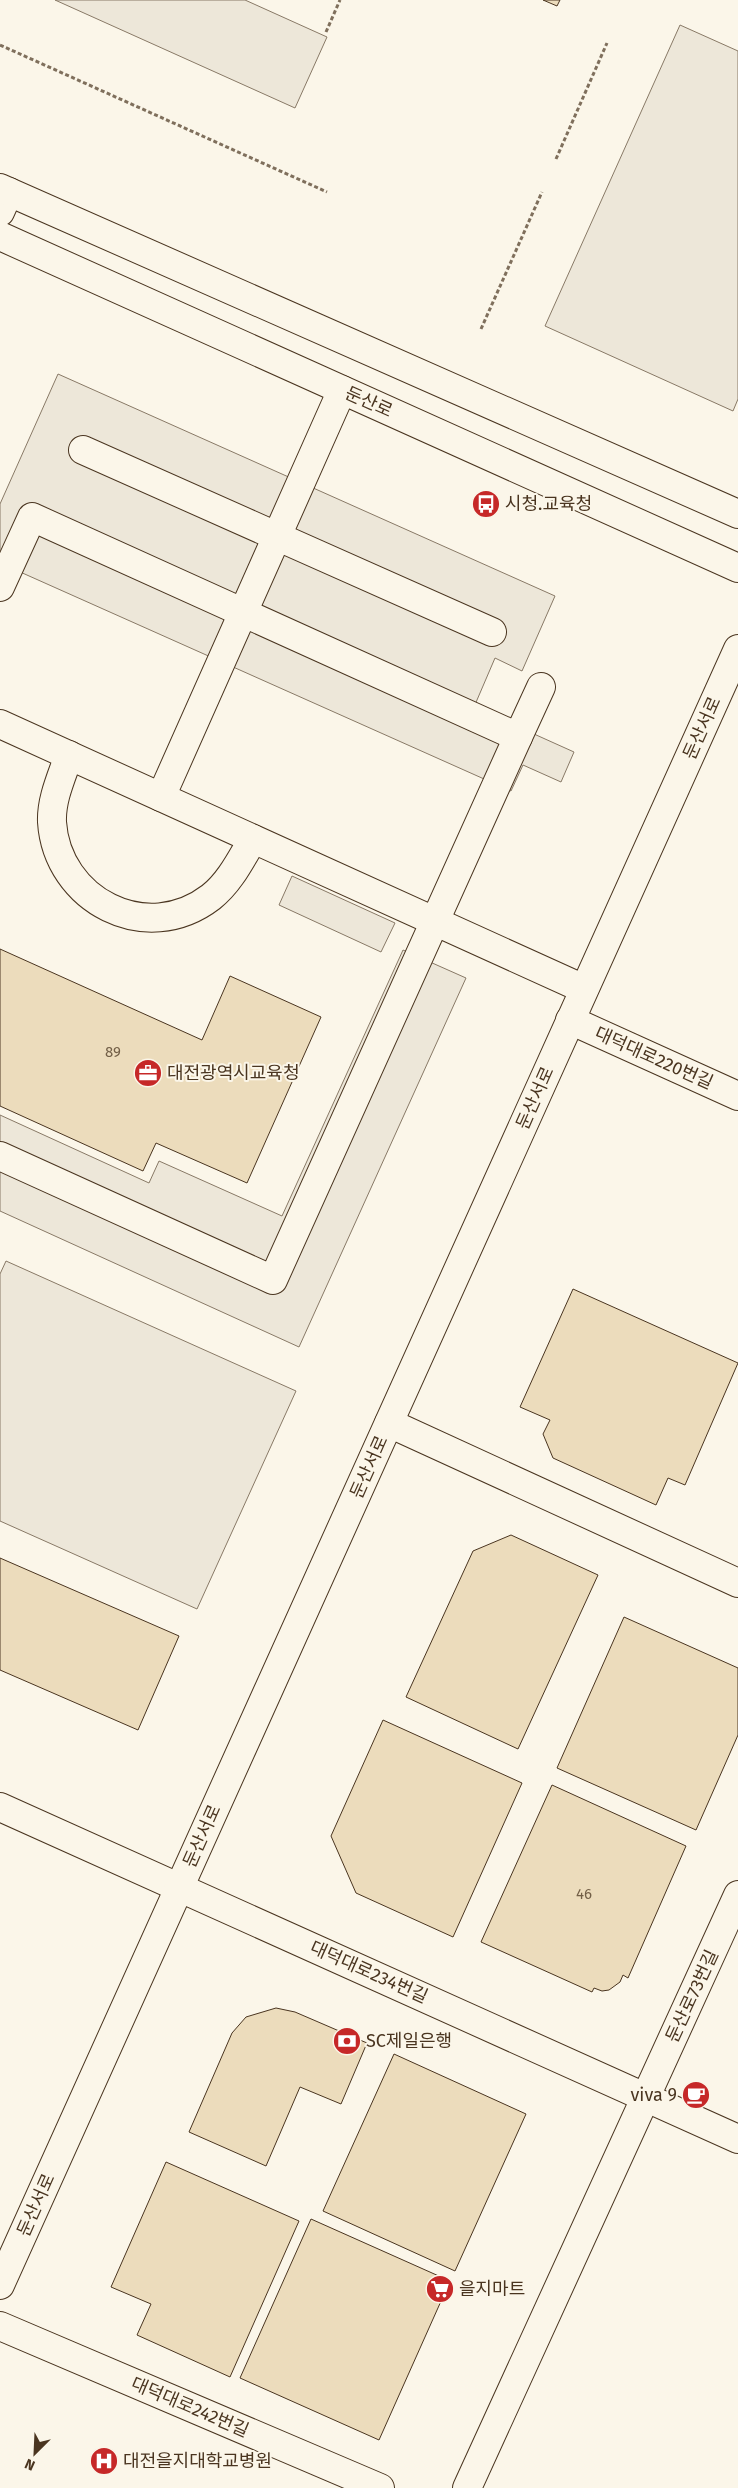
<svg xmlns="http://www.w3.org/2000/svg" width="738" height="2488" viewBox="0 0 738 2488" font-family="'Fira Sans','Noto Sans KR',sans-serif">
<style>
.parking{fill:#ede7d9;stroke:#887966}
.building{fill:#ecdcbc;stroke:#4a3520}
.lines{fill:none;stroke-linecap:round;stroke-linejoin:round}
.minor-casing{stroke:#4a3520;stroke-width:30}
.major-casing{stroke:#4a3520;stroke-width:30}
.path{stroke:#7f6f5c;stroke-width:3;stroke-dasharray:4 2.5;stroke-linecap:butt}
.minor{stroke:#fbf6e9;stroke-width:28}
.major{stroke:#fbf6e9;stroke-width:28}
.labels{text-anchor:middle;stroke-width:4;stroke-linejoin:round;paint-order:stroke}
.number-label{font-size:15px;fill:#725f47}
.street-label{font-size:18px;fill:#4a3520;stroke:#fbf6e9}
.poi-label{font-size:18px;fill:#4a3520;stroke:#fbf6e9;text-anchor:start}
</style>
<rect width="100%" height="100%" fill="#fbf6e9"/>
<g class="parking">
<polygon points="55,0 245,0 327,37 295,108"/>
<polygon points="680,25 738,51 738,399 733,411 545,326"/>
<polygon points="58,374 555,596 522,671 495,658 474,707 574,752 561,782 523,765 511,791 0,563 0,504"/>
<polygon points="292,876 395,923 381,952 279,905"/>
<polygon points="403,950 466,978 299,1347 0,1211 0,1115 149,1183 159,1161 282,1216"/>
<polygon points="6,1261 296,1391 197,1609 0,1521 0,1274"/>
</g>
<g class="building">
<polygon points="543,0 560,0 557,6"/>
<polygon points="0,949 202,1040 230,976 321,1017 247,1183 156,1143 143,1171 0,1106"/>
<polygon points="573,1289 738,1363 685,1485 668,1478 656,1505 553,1458 543,1434 550,1420 520,1407"/>
<polygon points="511,1535 598,1575 518,1749 406,1697 473,1551"/>
<polygon points="0,1558 179,1636 138,1730 0,1670"/>
<polygon points="624,1617 738,1668 738,1735 696,1830 557,1768"/>
<polygon points="383,1720 522,1783 453,1937 356,1893 331,1836"/>
<polygon points="552,1785 686,1846 628,1978 623,1975 620,1982 609,1990 602,1991 594,1988 592,1992 481,1942"/>
<polygon points="276,2008 295,2012 367,2043 341,2104 300,2087 266,2166 189,2132 232,2033 246,2017"/>
<polygon points="394,2054 526,2114 455,2271 323,2211"/>
<polygon points="166,2162 299,2221 230,2377 137,2335 151,2304 111,2287"/>
<polygon points="311,2219 450,2281 379,2440 240,2378"/>
</g>
<g class="lines">
<defs>
<g id="minor">
<polyline points="0,212 9,192"/>
<polyline points="83,450 492,632"/>
<polyline points="0,587 32,517 518,737 273,1280 0,1156"/>
<polyline points="0,724 584,989"/>
<polyline points="518,737 541,687"/>
<path d="M69,755C62,776 51,799 52,822C57,900 146,947 211,897C230,882 241,859 253,839"/>
<polyline points="161,797 342,390"/>
<polyline points="570,1020 738,1096"/>
<polyline points="389,1423 738,1583"/>
<polyline points="0,1807 738,2139"/>
<polyline points="0,2326 380,2488"/>
<polyline points="467,2488 738,1895"/>
</g>
<g id="major">
<polyline points="0,188 738,514"/>
<polyline points="0,236 738,568"/>
<polyline points="0,2285 738,649"/>
</g>
</defs>
<use href="#minor" class="minor-casing"/>
<use href="#major" class="major-casing"/>
<g class="path">
<polyline points="326,32 340,0"/>
<polyline points="0,45 327,192"/>
<polyline points="556,159 607,43"/>
<polyline points="481,329 542,192"/>
</g>
<use href="#minor" class="minor"/>
<use href="#major" class="major"/>
</g>
<defs>
<symbol id="bus-disc" viewBox="-11 -11 22 22"><circle r="9.5" fill="#c62828" stroke="#fbf6e9"/><path d="M-5-6H5V4H4V6H2V4H-2V6H-4V4H-5ZM-3.5-4V0h7V-4ZM-3.5 1.2v1.5H-2V1.2ZM2 1.2v1.5H3.5V1.2Z" fill="#fff"/></symbol>
<symbol id="office-disc" viewBox="-11 -11 22 22"><circle r="9.5" fill="#c62828" stroke="#fbf6e9"/><path d="M-6-3h4V-5.5h4V-3h4V5H-6ZM-1-4.5V-3h2v-1.5ZM-6 0V1H6V0Z" fill="#fff"/></symbol>
<symbol id="bank-disc" viewBox="-11 -11 22 22"><circle r="9.5" fill="#c62828" stroke="#fbf6e9"/><path d="M-6-4H6V4H-6ZM0-2.3a2.3 2.3 0 1 0 0 4.6a2.3 2.3 0 1 0 0-4.6Z" fill="#fff"/></symbol>
<symbol id="cafe-disc" viewBox="-11 -11 22 22"><circle r="9.5" fill="#c62828" stroke="#fbf6e9"/><path d="M-5.5-4.5H6V0H3Q3 3.5 0 3.5H-2.5Q-5.5 3.5-5.5 0ZM3-3.2v2h1.7v-2ZM-6 4.5H4V6H-6Z" fill="#fff"/></symbol>
<symbol id="supermarket-disc" viewBox="-11 -11 22 22"><circle r="9.5" fill="#c62828" stroke="#fbf6e9"/><path d="M-6-5.5h2.5l.6 2H6L4.5 2H-2.5L-4.4-4H-6ZM-1.5 3.2a1.3 1.3 0 1 0 .1 0ZM3 3.2a1.3 1.3 0 1 0 .1 0Z" fill="#fff"/></symbol>
<symbol id="hospital-disc" viewBox="-11 -11 22 22"><circle r="9.5" fill="#c62828" stroke="#fbf6e9"/><path d="M-5-5h3v3.5h4V-5h3V5h-3V1.5h-4V5h-3Z" fill="#fff"/></symbol>
</defs>
<g fill-rule="evenodd">
<use href="#bus-disc" x="470" y="488" width="32" height="32"/>
<use href="#office-disc" x="132" y="1057" width="32" height="32"/>
<use href="#bank-disc" x="331" y="2025" width="32" height="32"/>
<use href="#cafe-disc" x="680" y="2079" width="32" height="32"/>
<use href="#supermarket-disc" x="424" y="2273" width="32" height="32"/>
<use href="#hospital-disc" x="88" y="2445" width="32" height="32"/>
</g>
<g class="labels">
<g class="number-label">
<text x="113" y="1057">89</text>
<text x="584" y="1899">46</text>
</g>
<g class="street-label">
<text transform="translate(369 402) rotate(24)" y="6">둔산로</text>
<text transform="translate(702 728) rotate(-66)" y="6">둔산서로</text>
<text transform="translate(654 1058) rotate(24)" y="6">대덕대로220번길</text>
<text transform="translate(535 1098) rotate(-66)" y="6">둔산서로</text>
<text transform="translate(369 1467) rotate(-66)" y="6">둔산서로</text>
<text transform="translate(202 1836) rotate(-66)" y="6">둔산서로</text>
<text transform="translate(369 1972) rotate(24)" y="6">대덕대로234번길</text>
<text transform="translate(692 1996) rotate(-65)" y="6">둔산로73번길</text>
<text transform="translate(36 2205) rotate(-66)" y="6">둔산서로</text>
<text transform="translate(190 2407) rotate(23)" y="6">대덕대로242번길</text>
</g>
<g class="poi-label">
<text x="505" y="510">시청.교육청</text>
<text x="167" y="1079">대전광역시교육청</text>
<text x="366" y="2047">SC제일은행</text>
<text x="677" y="2101" text-anchor="end">viva 9</text>
<text x="459" y="2295">을지마트</text>
<text x="123" y="2467">대전을지대학교병원</text>
</g>
</g>
<g transform="translate(35 2453) rotate(204)" stroke="#fbf6e9" stroke-width="4" paint-order="stroke">
<path d="M0-4L9 19L0 12L-9 19Z" fill="#4a3520"/>
<text y="-8" font-size="14" font-weight="bold" text-anchor="middle" fill="#4a3520">N</text>
</g>
</svg>
